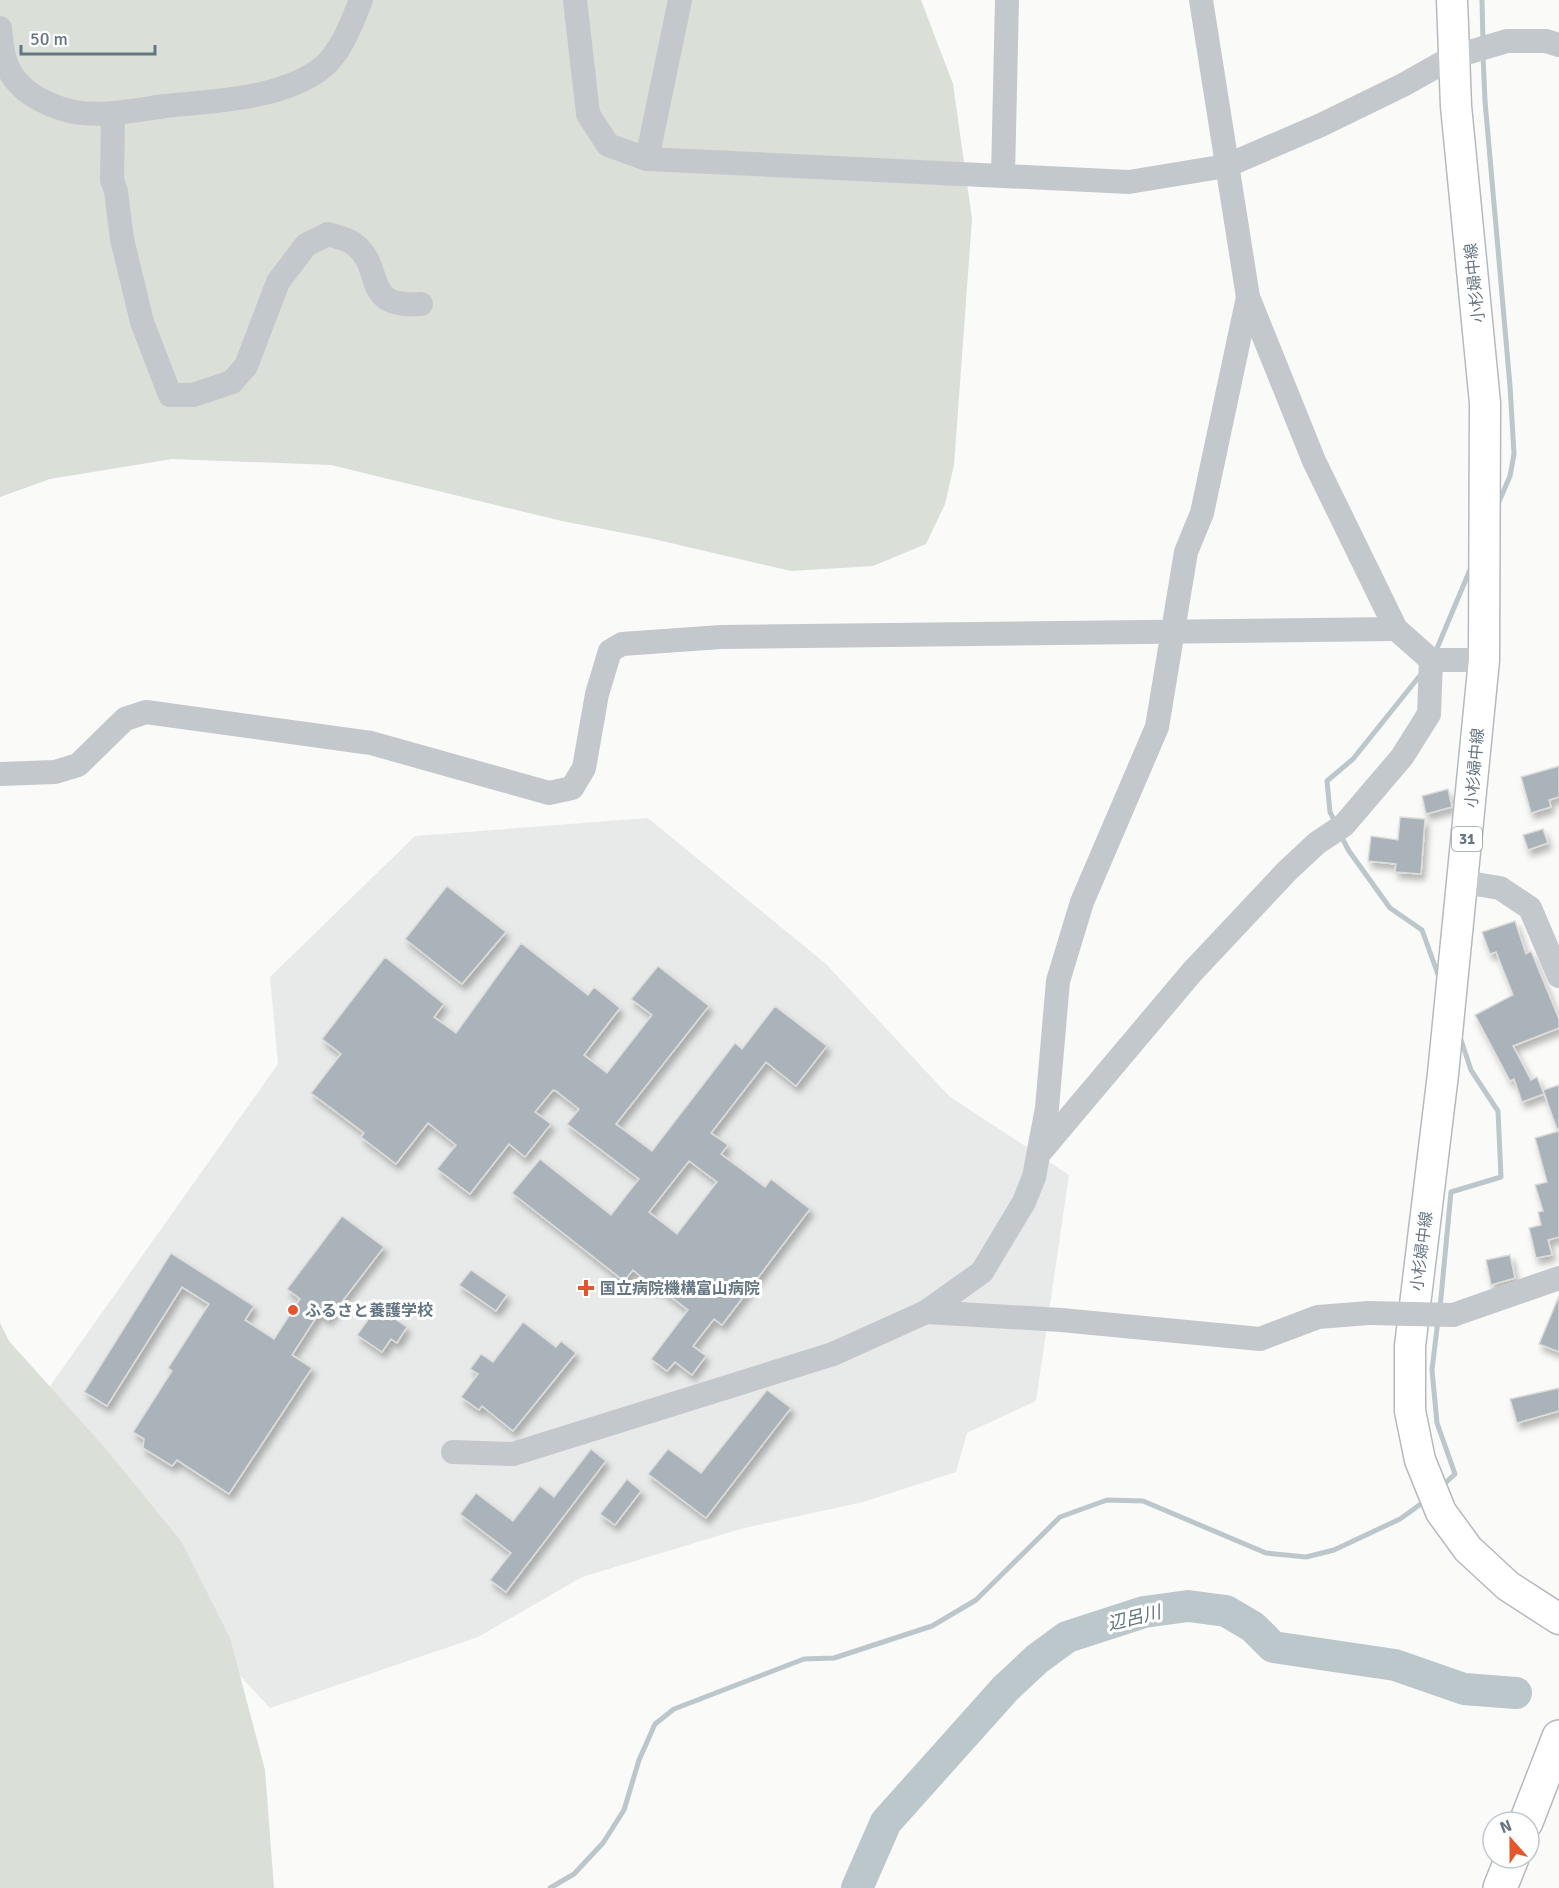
<svg xmlns="http://www.w3.org/2000/svg" width="1559" height="1888" viewBox="0 0 1559 1888" font-family="Signika,'Noto Sans JP',sans-serif">
<style>
.built{fill:#e8e9e9}
.green{fill:#dadfd7}
.lines{fill:none;stroke-linecap:round;stroke-linejoin:round}
.stream{stroke:#bbc7cb;stroke-width:5}
.river{stroke:#bbc7cb;stroke-width:32}
.building{fill:#aab3b9;stroke:#dcdcda;stroke-width:1.5;fill-rule:evenodd;filter:url(#shadow)}
.major-casing{stroke:#b5babe;stroke-width:33}
.highway-casing{stroke:#b4b9bd;stroke-width:36}
.minor{stroke:#c3c8cc;stroke-width:24}
.major{stroke:#fff;stroke-width:30}
.highway{stroke:#fff;stroke-width:33}
.minor-bridge{stroke:#c3c8cc;stroke-width:24}
.poi-dot{fill:#e4572e;stroke:#fff;stroke-width:2}
.labels{text-anchor:middle;stroke-width:6;stroke-linejoin:round;paint-order:stroke}
.shield{fill:#fff;stroke:#939fa8;stroke-width:1.5}
.shield-label{font-size:15px;font-weight:bold;fill:#657683}
.street-label{font-size:16px;fill:#657683;stroke:#fff}
.poi-label{font-size:16px;font-weight:bold;fill:#657683;stroke:#fff;text-anchor:start}
.water-label{font-size:18px;font-style:italic;fill:#60757c;stroke:#fff}
</style>
<defs>
<filter id="shadow"><feDropShadow dx="3.5" dy="6" stdDeviation="3" flood-color="#0004"/></filter>
</defs>
<rect width="100%" height="100%" fill="#fafaf8"/>
<polygon class="built" points="648,818 826,964 949,1096 1069,1175 1036,1401 967,1433 956,1472 863,1502 744,1528 582,1577 478,1637 270,1708 16,1434 278,1064 270,977 415,836"/>
<g class="green">
<polygon points="0,0 921,0 953,84 972,219 954,465 945,504 926,544 873,566 791,571 649,538 562,521 331,465 172,459 50,479 0,497"/>
<polygon points="0,1323 9,1341 105,1448 181,1541 230,1638 265,1770 274,1888 0,1888"/>
</g>
<g class="lines">
<g class="stream">
<polyline points="1482,0 1483,43"/>
<polyline points="1483,55 1485,101 1510,386 1514,454 1510,476 1498,504"/>
<polyline points="1435,653 1472,565"/>
<polyline points="1336,824 1330,812 1327,781 1353,759 1422,673"/>
<polyline points="1341,836 1349,851 1390,908 1422,930 1440,980"/>
<polyline points="1440,1308 1451,1192 1501,1177 1498,1111 1471,1070 1460,1037"/>
<polyline points="1438,1320 1432,1370 1437,1423 1455,1474 1441,1487"/>
<polyline points="550,1888 574,1874 603,1843 624,1810 639,1760 655,1724 674,1709 804,1659 834,1658 932,1626 976,1600 1060,1517 1107,1500 1143,1501 1266,1553 1306,1557 1334,1550 1400,1519 1425,1501"/>
</g>
<polyline class="river" points="857,1888 886,1822 1005,1689 1037,1659 1067,1637 1144,1612 1188,1606 1226,1611 1253,1627 1273,1647 1395,1665 1464,1689 1516,1693"/>
</g>
<g class="building">
<polygon points="1559,766 1559,797 1549,800 1551,807 1531,813 1521,777"/>
<polygon points="1448,789 1452,807 1426,814 1422,796"/>
<polygon points="1400,817 1425,819 1421,874 1395,872 1396,864 1368,861 1371,836 1398,840"/>
<polygon points="1543,829 1548,843 1528,850 1523,835"/>
<polygon points="447,886 506,932 462,984 405,939"/>
<polygon points="1515,921 1526,954 1531,951 1559,1019 1559,1028 1513,1046 1531,1080 1537,1077 1544,1094 1522,1102 1514,1079 1510,1081 1475,1015 1513,995 1496,952 1490,954 1482,932"/>
<path d="M521,943L588,995L594,987L620,1008L584,1055L607,1073L652,1015L631,999L658,966L709,1006L616,1124L652,1151L735,1043L742,1049L775,1006L827,1046L796,1086L766,1062L711,1133L728,1145L721,1154L765,1187L771,1179L810,1209L722,1325L714,1319L693,1346L706,1356L692,1375L675,1362L667,1371L651,1359L688,1310L659,1288L657,1290L633,1270L624,1281L512,1193L540,1159L611,1215L639,1179L567,1124L579,1109L556,1091L553,1090L535,1112L551,1124L525,1157L509,1144L470,1194L437,1169L456,1145L428,1123L396,1164L361,1137L364,1133L311,1093L341,1054L322,1039L385,957L444,1004L434,1017L456,1033ZM689,1161L717,1182L677,1234L649,1212Z"/>
<polygon points="1559,1085 1559,1128 1557,1129 1543,1090"/>
<polygon points="1559,1131 1559,1237 1548,1240 1552,1255 1536,1258 1529,1228 1541,1225 1538,1212 1543,1211 1535,1185 1547,1182 1535,1138"/>
<polygon points="342,1216 384,1247 328,1320 319,1313 292,1355 312,1368 229,1494 177,1460 172,1466 143,1448 144,1439 133,1432 172,1371 168,1368 209,1304 182,1287 107,1406 84,1392 171,1253 254,1306 245,1320 274,1339 300,1299 287,1289"/>
<polygon points="1510,1255 1515,1278 1491,1285 1486,1260"/>
<polygon points="471,1270 507,1295 496,1311 459,1285"/>
<polygon points="1559,1296 1559,1352 1539,1344"/>
<polygon points="377,1307 407,1327 397,1343 391,1339 382,1352 357,1335"/>
<polygon points="523,1322 556,1347 561,1341 576,1353 513,1431 482,1406 479,1410 461,1397 478,1374 470,1369 481,1354 493,1362"/>
<polygon points="1559,1388 1559,1411 1517,1423 1510,1399"/>
<polygon points="767,1390 791,1408 706,1518 648,1474 668,1449 701,1473"/>
<polygon points="591,1449 606,1461 506,1592 490,1580 511,1553 460,1514 476,1493 513,1521 540,1486 554,1497"/>
<polygon points="627,1479 641,1491 615,1525 600,1514"/>
</g>
<g class="lines">
<defs>
<polyline id="major" points="1452,0 1456,106 1485,403 1484,660 1443,1074 1410,1346 1410,1411 1420,1460 1441,1512 1468,1549 1508,1586 1559,1619"/>
<g id="highway">
<polyline points="1526,1822 1559,1737"/>
<polyline points="1500,1888 1512,1858"/>
</g>
</defs>
<use href="#major" class="major-casing"/>
<use href="#highway" class="highway-casing"/>
<g class="minor">
<polyline points="575,0 588,114 608,145 647,159 1129,182 1226,166 1321,125 1403,85 1453,57 1507,41 1546,41 1559,45"/>
<polyline points="1201,0 1248,297 1314,461 1396,629 1431,660 1484,660"/>
<path d="M0,28C2,50 4,70 21,86C34,99 56,108 74,112C103,117 136,110 165,106C213,101 284,99 323,67C342,51 352,22 361,0"/>
<path d="M113,113L112,180L116,191L122,239L142,322L170,395H193L232,382L246,366L278,282L306,245L328,234C336,237 348,239 354,244C386,268 359,308 421,304"/>
<polyline points="647,159 680,0"/>
<polyline points="1003,176 1007,0"/>
<polyline points="0,774 55,772 78,765 125,719 146,712 371,743 549,793 572,788 584,768 597,694 610,651 622,644 721,637 1396,629"/>
<polyline points="1463,882 1500,888 1530,908 1559,976"/>
<polyline points="1042,1150 1192,972 1287,871 1317,843 1344,825 1402,757 1429,714 1431,660"/>
<polyline points="926,1312 1061,1320 1260,1339 1318,1317 1369,1313"/>
<polyline points="1453,1315 1559,1278"/>
<polyline points="453,1452 513,1454 833,1354 926,1312 982,1272 1024,1202 1034,1177 1047,1108 1058,981 1082,902 1157,727 1186,552 1202,513 1248,297"/>
</g>
<use href="#major" class="major"/>
<use href="#highway" class="highway"/>
<polyline class="minor-bridge" points="1369,1313 1453,1315"/>
</g>
<g class="poi-dot">
<path d="M583 1279h6v6h6v6h-6v6h-6v-6h-6v-6h6z"/>
<circle cx="293" cy="1310" r="6"/>
</g>
<g class="labels">
<rect class="shield" x="1452" y="827" width="30" height="24" rx="4.5"/>
<g class="shield-label">
<text x="1467" y="844">31</text>
</g>
<g class="street-label">
<text transform="translate(1474 283) rotate(-96)" y="6">小杉婦中線</text>
<text transform="translate(1474 768) rotate(-85)" y="6">小杉婦中線</text>
<text transform="translate(1421 1251) rotate(-83)" y="6">小杉婦中線</text>
</g>
<g class="poi-label">
<text x="600" y="1294">国立病院機構富山病院</text>
<text x="305" y="1316">ふるさと養護学校</text>
</g>
<g class="water-label">
<text transform="translate(1134 1618) rotate(-14)" y="6">辺呂川</text>
</g>
</g>
<g transform="translate(1511 1840) rotate(339)"><circle r="28" fill="#ffffff" stroke="#c1c8cd" stroke-width="1.5"/>
<path d="M0-4.5L10 22L0 15L-10 22Z" fill="#e4572e"/>
<text y="-9" font-size="16" font-weight="bold" text-anchor="middle" fill="#657683">N</text>
</g>
<path d="M21 45v9h134v-9" fill="none" stroke="#657683" stroke-width="3"/>
<text x="30" y="45" font-size="18" fill="#657683" stroke="#ffffff" stroke-width="4.5" paint-order="stroke">50 m</text>
</svg>
